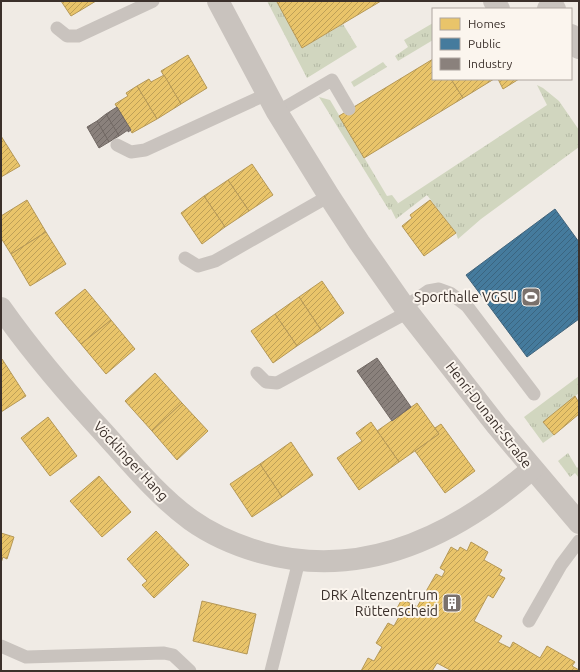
<svg xmlns="http://www.w3.org/2000/svg" width="580" height="672" viewBox="0 0 580 672" font-family="Ubuntu,sans-serif">
<style>
.grass{fill:url(#grass-tufts)}
.homes{fill:url(#homes-hatch);stroke:#b59857}
.public{fill:url(#public-hatch);stroke:#42647b}
.industry{fill:url(#industry-hatch);stroke:#726964}
.lines{fill:none;stroke-linecap:round;stroke-linejoin:round}
.lane{stroke:#c9c3be;stroke-width:13}
.street{stroke:#c9c3be;stroke-width:22}
.labels{text-anchor:middle;stroke-width:4;stroke-linejoin:round;paint-order:stroke}
.poi-label{font-size:14px;fill:#3b302b;stroke:#fbf5ee;text-anchor:end}
.street-label{font-size:14px;fill:#3b302b;stroke:#fbf5ee}
</style>
<defs>
<pattern id="grass-tufts" width="24" height="20" patternUnits="userSpaceOnUse"><rect width="24" height="20" fill="#d1d6bf"/><path d="M3 7l-1-3M5 7V3M7 7l1-3M15 17l-1-3M17 17v-4M19 17l1-3" fill="none" stroke="#b4b8a4"/></pattern>
<pattern id="homes-hatch" width="6" height="6" patternUnits="userSpaceOnUse"><rect width="6" height="6" fill="#e9c46a"/><path d="M-1 1l2-2M0 6l6-6M5 7l2-2" fill="none" stroke="#bea057"/></pattern>
<pattern id="public-hatch" width="6" height="6" patternUnits="userSpaceOnUse"><rect width="6" height="6" fill="#457b9d"/><path d="M-1 1l2-2M0 6l6-6M5 7l2-2" fill="none" stroke="#3b6580"/></pattern>
<pattern id="industry-hatch" width="6" height="6" patternUnits="userSpaceOnUse"><rect width="6" height="6" fill="#8a817c"/><path d="M-1 1l2-2M0 6l6-6M5 7l2-2" fill="none" stroke="#726a66"/></pattern>
</defs>
<rect width="100%" height="100%" fill="#f0ebe5"/>
<g class="grass">
<polygon points="267,1 277,1 302,48 343,24 357,47 307,78"/>
<polygon points="433,23 433,40 398,61 395,56 408,47 404,40"/>
<polygon points="383,62 387,67 354,87 351,82"/>
<polygon points="537,85 543,88 559,101 579,130 579,147 481,219 458,239 456,233 427,195 396,219 391,209 389,210 319,97 330,100 387,196 392,195 398,203 397,204 547,105"/>
<polygon points="579,376 579,393 543,422 554,435 543,443 524,417"/>
<polygon points="568,453 577,468 579,466 579,478 575,473 570,477 558,461"/>
</g>
<g class="homes">
<polygon points="61,1 96,1 71,16"/>
<polygon points="279,1 381,1 302,48 277,2"/>
<polygon points="188,55 207,88 181,104 161,71"/>
<polygon points="433,59 433,79 451,79 463,98 364,158 339,116"/>
<polygon points="164,75 181,104 157,119 137,86 149,79 151,82"/>
<polygon points="451,79 494,79 463,98"/>
<polygon points="498,79 519,79 503,89"/>
<polygon points="137,86 157,119 132,133 115,104 128,96 126,93"/>
<polygon points="1,136 20,166 1,177"/>
<polygon points="252,164 273,195 249,211 228,180"/>
<polygon points="228,180 249,211 225,227 204,196"/>
<polygon points="204,196 225,227 202,244 181,213"/>
<polygon points="27,200 46,232 11,254 1,238 1,216"/>
<polygon points="430,200 456,233 424,256 402,226 412,218 410,215"/>
<polygon points="46,232 66,264 30,286 11,254"/>
<polygon points="322,281 344,313 321,330 299,297"/>
<polygon points="85,289 111,320 81,344 55,313"/>
<polygon points="299,297 321,330 297,346 275,314"/>
<polygon points="275,314 297,346 273,363 251,331"/>
<polygon points="111,320 135,349 106,374 81,344"/>
<polygon points="2,359 26,396 1,412 1,360"/>
<polygon points="155,373 182,403 152,431 125,401"/>
<polygon points="575,396 579,403 579,414 554,435 543,422"/>
<polygon points="182,403 208,431 177,460 152,431"/>
<polygon points="417,403 439,434 399,462 377,431"/>
<polygon points="48,417 77,456 50,476 21,438"/>
<polygon points="371,422 399,462 359,490 337,458 362,441 356,433"/>
<polygon points="441,424 475,471 445,493 415,451 439,434 435,428"/>
<polygon points="291,442 313,475 282,497 260,464"/>
<polygon points="260,464 282,497 252,517 230,484"/>
<polygon points="99,476 131,512 102,537 70,501"/>
<polygon points="156,531 189,565 154,598 142,585 147,581 127,559"/>
<polygon points="1,533 14,537 7,559 3,557 1,563"/>
<polygon points="471,542 488,552 484,560 502,570 499,575 505,578 493,598 488,595 474,621 502,636 498,642 510,648 513,642 540,658 547,646 575,662 572,666 579,670 579,671 452,671 437,663 432,671 361,671 368,658 374,661 382,647 376,643 388,623 394,626 401,613 396,610 402,599 417,607 436,574 442,577 445,571 440,568 451,547 458,551 460,547 467,551"/>
<polygon points="202,601 256,614 247,654 193,641"/>
</g>
<polygon class="public" points="555,209 579,242 579,319 527,357 466,275"/>
<g class="industry">
<polygon points="117,107 131,130 128,132 128,130 119,136 106,114"/>
<polygon points="106,114 119,136 109,142 97,121"/>
<polygon points="97,121 109,142 99,148 87,127"/>
<polygon points="377,358 411,407 392,421 357,371"/>
</g>
<g class="lines">
<g class="lane">
<polyline points="57,28 67,36 78,36 153,1"/>
<polyline points="277,112 332,80 349,109"/>
<polyline points="117,145 131,152 145,150 267,94"/>
<polyline points="185,258 198,266 215,261 329,196"/>
<polyline points="405,307 428,291 439,289 450,293 467,306 534,394"/>
<polyline points="257,373 266,382 277,383 408,312"/>
<polyline points="529,621 561,565 579,541"/>
<polyline points="1,646 26,657 164,653 173,655 190,671"/>
<polyline points="271,671 299,561"/>
</g>
<g class="street">
<polyline points="218,1 277,112 329,196 359,242 408,312 497,426 579,523"/>
<polyline points="494,1 499,9"/>
<polyline points="548,9 553,6 555,9"/>
<polyline points="571,35 579,48"/>
<path d="M1,308C32,352 68,394 104,433C131,463 158,496 191,520C212,535 238,546 263,553C365,581 456,535 532,469"/>
</g>
</g>
<defs>
<symbol id="stadium-square" viewBox="-11 -11 22 22"><rect x="-9" y="-9" width="18" height="18" rx="4" fill="#7a716c" stroke="#fbf5ee"/><path d="M0-5a6.5 5 0 1 0 0 10a6.5 5 0 1 0 0-10ZM-3.5-1.8h7v3.6h-7Z" fill="#fff"/></symbol>
<symbol id="building-square" viewBox="-11 -11 22 22"><rect x="-9" y="-9" width="18" height="18" rx="4" fill="#7a716c" stroke="#fbf5ee"/><path d="M-4-6H4V6H1V3H-1V6H-4ZM-2.5-4.3h1.7v1.8h-1.7ZM.8-4.3h1.7v1.8H.8ZM-2.5-1h1.7V.8h-1.7ZM.8-1h1.7V.8H.8Z" fill="#fff"/></symbol>
</defs>
<g fill-rule="evenodd">
<use href="#stadium-square" x="520" y="286" width="22" height="22"/>
<use href="#building-square" x="441" y="592" width="22" height="22"/>
</g>
<g class="labels">
<g class="poi-label">
<text x="517" y="302">Sporthalle VGSU</text>
<text x="438" y="600">DRK Altenzentrum<tspan x="438" dy="16">Rüttenscheid</tspan></text>
</g>
<g class="street-label">
<text transform="translate(489 415) rotate(52)" y="5">Henri-Dunant-Straße</text>
<text transform="translate(131 461) rotate(47)" y="5">Vöcklinger Hang</text>
</g>
</g>
<rect width="580" height="672" fill="none" stroke="#3b302b" stroke-width="4"/>
<rect x="432" y="8" width="140" height="72" fill="#fbf5ee" stroke="#aea6a0"/>
<rect x="440" y="18" width="20" height="12" fill="#e9c46a" stroke="#aea6a0"/>
<text x="468" y="28" font-size="12" fill="#3b302b">Homes</text>
<rect x="440" y="38" width="20" height="12" fill="#457b9d" stroke="#aea6a0"/>
<text x="468" y="48" font-size="12" fill="#3b302b">Public</text>
<rect x="440" y="58" width="20" height="12" fill="#8a817c" stroke="#aea6a0"/>
<text x="468" y="68" font-size="12" fill="#3b302b">Industry</text>
</svg>
